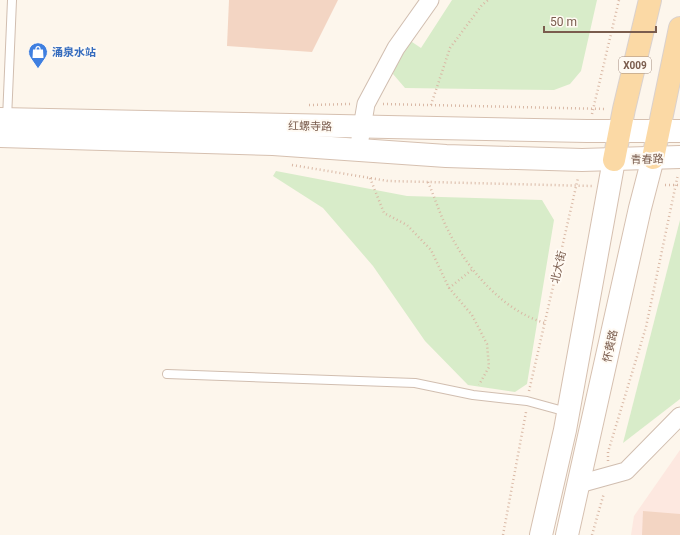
<svg xmlns="http://www.w3.org/2000/svg" width="680" height="535" viewBox="0 0 680 535" font-family="Roboto,'Noto Sans SC',sans-serif">
<style>
.commercial{fill:#fde8e0}
.green{fill:#d8ecc9}
.building{fill:#f3d5c3}
.lines{fill:none;stroke-linecap:round;stroke-linejoin:round}
.service-casing{stroke:#d1beb0;stroke-width:10}
.minor-casing{stroke:#d1beb0;stroke-width:19}
.secondary-casing{stroke:#d6c0b0;stroke-width:24}
.primary-casing{stroke:#dad1cd;stroke-width:24}
.path{stroke:#d9b8a5;stroke-width:2.5;stroke-dasharray:1 3;stroke-linecap:butt}
.service{stroke:#fff;stroke-width:8}
.minor{stroke:#fff;stroke-width:17}
.secondary{stroke:#fff;stroke-width:22}
.primary{stroke:#fbd9a5;stroke-width:22}
.labels{text-anchor:middle;stroke-width:4;stroke-linejoin:round;paint-order:stroke}
.shield{fill:#fffaf3;stroke:#a28b7f;stroke-width:1}
.shield-label{font-size:10px;font-weight:bold;fill:#7a5c4d}
.shop-label{font-size:11px;font-weight:bold;fill:#366cbe;stroke:#fffaf3;text-anchor:start}
.street-label{font-size:11px;fill:#7a5c4d;stroke:#fffaf3}
</style>
<rect width="100%" height="100%" fill="#fdf6ec"/>
<polygon class="commercial" points="680,450 680,535 631,535 634,516"/>
<g class="green">
<polygon points="452,0 597,0 581,71 570,84 554,90 405,88 393,74 397,59 409,40 421,48"/>
<polygon points="276,171 407,196 542,200 554,220 527,384 515,392 468,385 425,341 373,266 323,208 273,176"/>
<polygon points="680,220 680,399 623,443"/>
</g>
<g class="building">
<polygon points="229,0 338,0 312,52 227,46"/>
<polygon points="643,511 680,514 680,535 642,535"/>
</g>
<g class="lines">
<defs>
<g id="service">
<polyline points="7,119 12,0"/>
<polyline points="167,374 415,383 473,395 527,401 567,412"/>
</g>
<g id="minor">
<polyline points="358,151 366,104 396,48 430,0"/>
<polyline points="579,484 626,471 680,416"/>
</g>
<g id="secondary">
<polyline points="0,119 587,131 680,131"/>
<polyline points="0,136 273,144 446,156 582,160 680,157"/>
<polyline points="541,535 565,430 614,160"/>
<polyline points="567,535 640,208 653,158"/>
</g>
<g id="primary">
<polyline points="653,158 680,28"/>
<polyline points="614,160 624,109 650,0"/>
</g>
</defs>
<use href="#service" class="service-casing"/>
<use href="#minor" class="minor-casing"/>
<use href="#secondary" class="secondary-casing"/>
<use href="#primary" class="primary-casing"/>
<g class="path">
<polyline points="383,104 606,109"/>
<polyline points="309,105 350,104"/>
<polyline points="431,105 450,48 482,5 488,0"/>
<polyline points="592,114 619,0"/>
<polyline points="292,165 388,181 592,186"/>
<polyline points="370,178 384,213 407,225 431,250 449,288 472,315 487,344 489,367 479,385"/>
<path d="M428,182C435,198 440,215 448,230C467,269 503,311 545,323"/>
<polyline points="665,185 680,185"/>
<polyline points="449,288 473,269"/>
<polyline points="529,391 578,178"/>
<polyline points="608,461 608,452 646,327 678,174"/>
<polyline points="503,535 526,412"/>
<polyline points="592,535 604,493"/>
</g>
<use href="#service" class="service"/>
<use href="#minor" class="minor"/>
<use href="#secondary" class="secondary"/>
<use href="#primary" class="primary"/>
</g>
<defs>
<symbol id="shop-pin" viewBox="-11 -11 22 30"><path d="M0 17L-7.5 6A9.5 9.5 0 1 1 7.5 6Z" fill="#3f7fe0" stroke="#fffaf3"/><path d="M-5-2.5h2.3a2.7 3.5 0 0 1 5.4 0H5L5.5 6h-11ZM-1.5-2.5h3a1.5 2.3 0 0 0-3 0Z" fill="#fff"/></symbol>
</defs>
<g fill-rule="evenodd">
<use href="#shop-pin" x="27" y="41" width="22" height="30"/>
</g>
<g class="labels">
<rect class="shield" x="619" y="57" width="32" height="16" rx="3"/>
<g class="shield-label">
<text x="635" y="69">X009</text>
</g>
<g class="shop-label">
<text x="52" y="56">涌泉水站</text>
</g>
<g class="street-label">
<text transform="translate(310 126) rotate(1)" y="4">红螺寺路</text>
<text transform="translate(647 159) rotate(-2)" y="4">青春路</text>
<text transform="translate(558 267) rotate(-77)" y="4">北大街</text>
<text transform="translate(610 346) rotate(-78)" y="4">怀黄路</text>
</g>
</g>
<path d="M544 26v6h112v-6" fill="none" stroke="#7a5c4d" stroke-width="2"/>
<text x="550" y="26" font-size="12" fill="#7a5c4d" stroke="#fffaf3" stroke-width="3" paint-order="stroke">50 m</text>
</svg>
